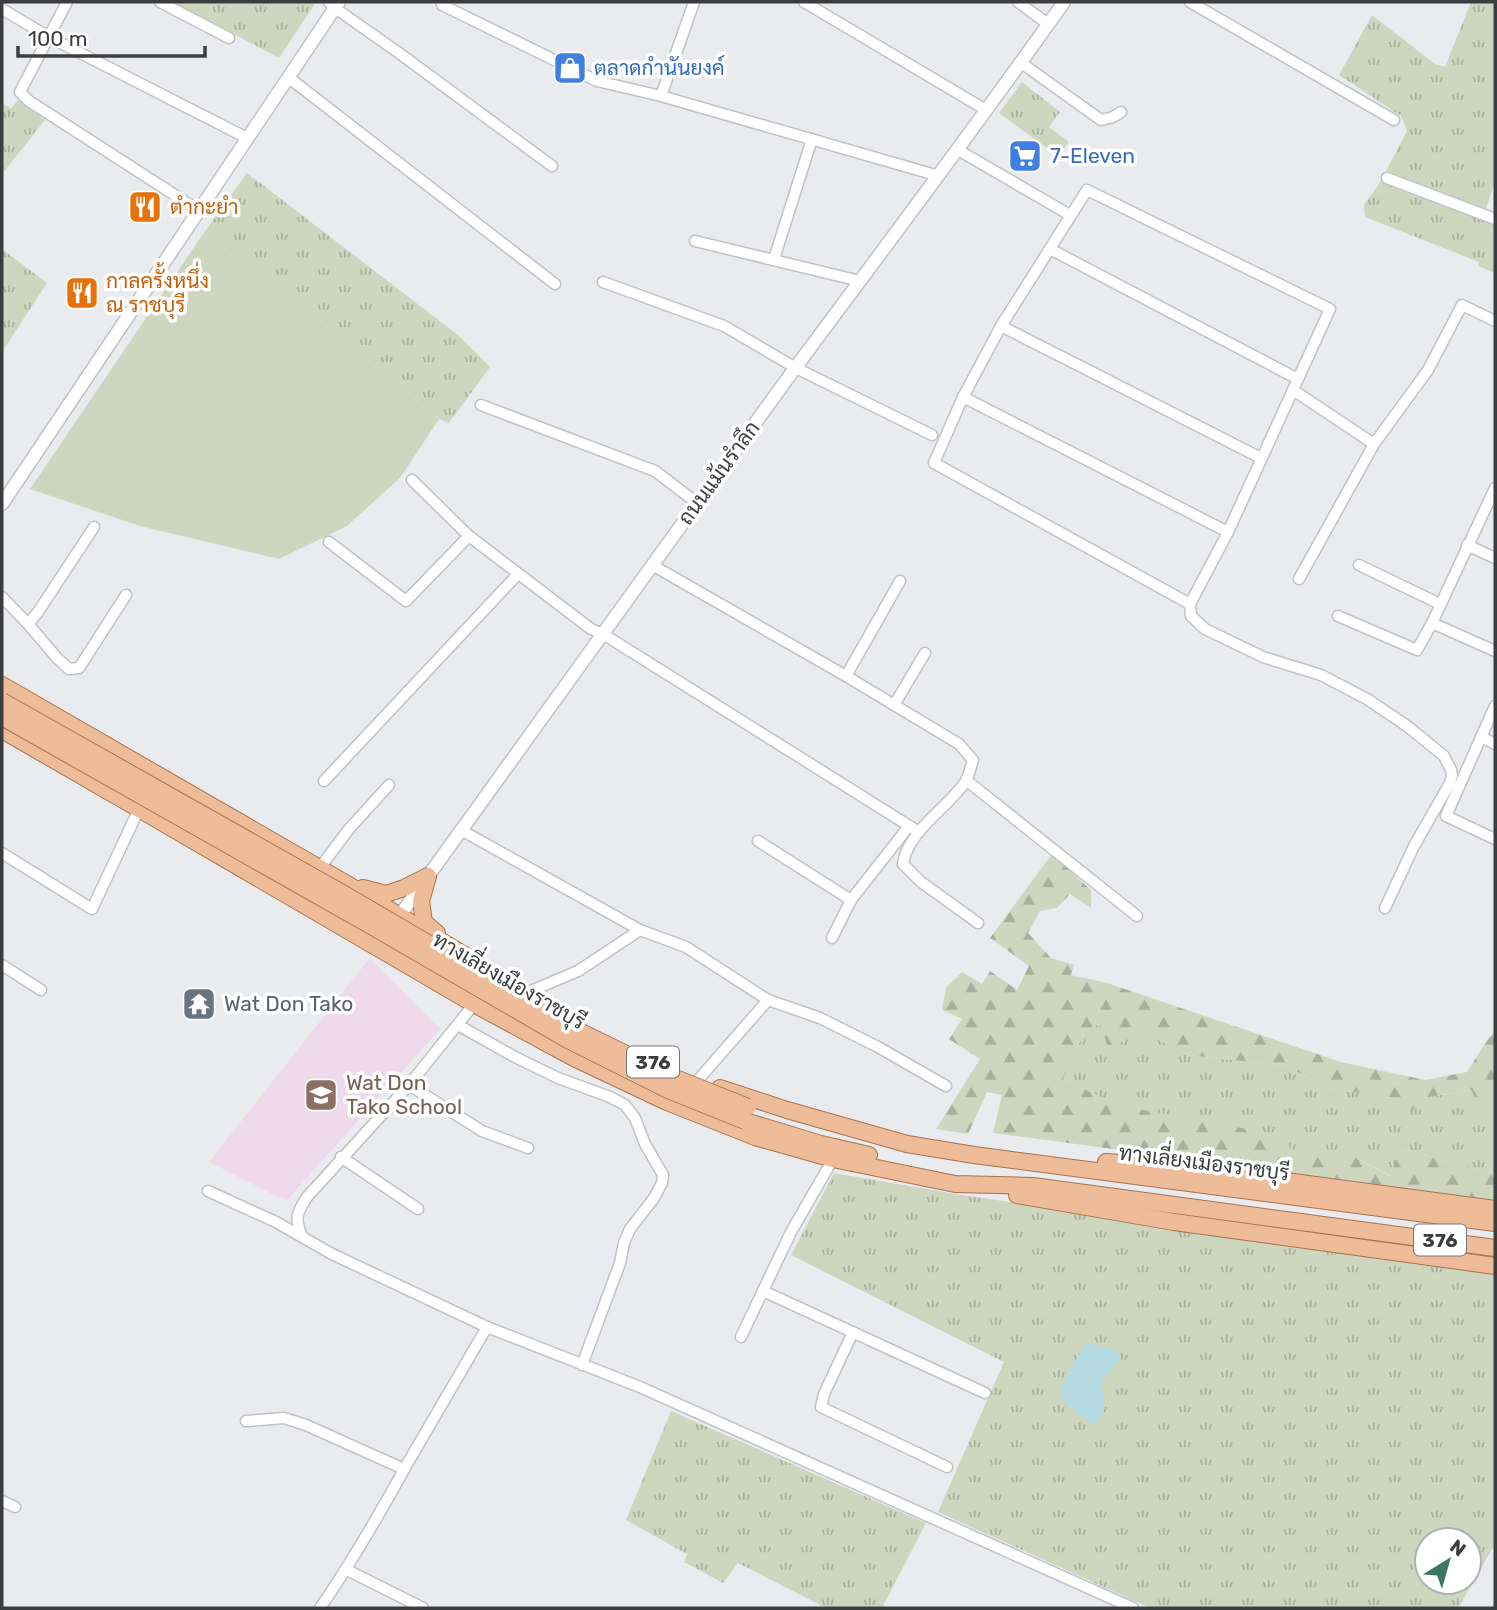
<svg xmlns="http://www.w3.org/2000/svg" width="1497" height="1610" viewBox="0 0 1497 1610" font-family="Rubik,Sarabun,sans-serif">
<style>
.education{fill:#eedaea}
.grass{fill:url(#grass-tufts);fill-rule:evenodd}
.forest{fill:url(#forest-firs)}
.garden{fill:#cfd6c0}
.water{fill:#b5dbe3}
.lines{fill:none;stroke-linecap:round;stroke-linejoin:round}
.minor-casing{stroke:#c1c2c6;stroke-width:13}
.tertiary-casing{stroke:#c1c2c6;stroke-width:15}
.primary-casing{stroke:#a9734c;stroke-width:18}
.minor{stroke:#fff;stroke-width:10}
.tertiary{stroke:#fff;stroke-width:12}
.primary{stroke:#eebc98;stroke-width:16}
.primary-bridge-casing{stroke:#a9734c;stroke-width:18;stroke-linecap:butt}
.primary-bridge{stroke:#eebc98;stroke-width:16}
.labels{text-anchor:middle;stroke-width:7;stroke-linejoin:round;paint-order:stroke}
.shield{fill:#fff;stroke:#767778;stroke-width:2}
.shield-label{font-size:19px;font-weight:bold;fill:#3c3d3e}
.shop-label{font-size:21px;fill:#366cbe;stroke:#fff;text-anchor:start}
.food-label{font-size:21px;fill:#c56008;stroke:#fff;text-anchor:start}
.street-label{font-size:21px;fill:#3c3d3e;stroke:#fff}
.worship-label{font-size:21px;fill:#5b616d;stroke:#fff;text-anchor:start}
.education-label{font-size:21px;fill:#785e54;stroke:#fff;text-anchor:start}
</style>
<defs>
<pattern id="grass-tufts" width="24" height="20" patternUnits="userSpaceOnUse" patternTransform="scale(1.75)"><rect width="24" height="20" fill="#cfd6c0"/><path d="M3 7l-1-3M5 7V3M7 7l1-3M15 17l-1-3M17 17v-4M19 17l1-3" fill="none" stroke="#a9af9d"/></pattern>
<pattern id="forest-firs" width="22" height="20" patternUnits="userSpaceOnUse" patternTransform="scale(1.75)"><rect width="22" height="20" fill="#cfd6c0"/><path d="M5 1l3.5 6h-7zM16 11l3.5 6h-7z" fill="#a9af9d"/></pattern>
</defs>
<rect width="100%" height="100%" fill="#e9ebef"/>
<polygon class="education" points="370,958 440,1029 286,1201 209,1162"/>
<g class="grass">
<polygon points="174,2 316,2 279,58"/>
<polygon points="1471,2 1495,2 1495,181 1486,209 1386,171 1407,131 1401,116 1339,75 1372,15 1435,64 1445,67"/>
<polygon points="1022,82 1060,112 1049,127 1069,142 1058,156 999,113"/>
<polygon points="19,99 45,120 2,174 2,103 11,109"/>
<polygon points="247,173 458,335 490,367 449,423 439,419 288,294 203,234"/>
<polygon points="1381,181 1495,224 1495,273 1478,266 1479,262 1365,217 1364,205"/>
<polygon points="2,249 47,283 2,352"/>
<polygon points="1100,1024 1139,1030 1189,1055 1286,1066 1327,1088 1401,1099 1413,1112 1417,1099 1472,1090 1484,1110 1495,1098 1495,1174 1400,1149 1391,1176 1349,1154 1293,1154 1190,1120 1118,1105 1063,1079 1085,1030"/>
<path d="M834,1173L956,1194L1495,1274V1544L1458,1608H1150L938,1512L1004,1362L791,1255ZM1427,1540H1469V1582H1427Z"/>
<polygon points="671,1411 926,1523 882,1608 826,1608 738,1563 723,1583 684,1562 687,1554 626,1520"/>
</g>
<polygon class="forest" points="1052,854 1091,890 1091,908 1070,894 1057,908 1040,911 1028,933 1051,958 1074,965 1071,975 1107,983 1341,1062 1425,1080 1467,1072 1486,1042 1495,1031 1495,1098 1484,1111 1471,1090 1417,1099 1413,1112 1400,1108 1400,1099 1327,1088 1286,1066 1189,1055 1139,1030 1109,1051 1100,1024 1085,1030 1063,1079 1118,1105 1284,1136 1293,1154 1349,1154 1390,1176 1400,1149 1495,1174 1495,1200 993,1133 1002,1095 987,1092 968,1134 936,1129 980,1059 949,1039 962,1019 942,1010 946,988 962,972 982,984 990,971 1017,990 1029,966 990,938"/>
<polygon class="garden" points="203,234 288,294 439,419 400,478 347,526 279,559 140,526 30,489"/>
<path class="water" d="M1086,1343L1116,1351L1121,1358L1101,1383C1104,1399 1108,1412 1094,1425L1063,1402L1062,1384Z"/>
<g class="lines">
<defs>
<g id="minor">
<polyline points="67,2 20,92 29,101 198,210"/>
<polyline points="160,2 229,38"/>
<polyline points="329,2 335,8 399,53 552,166"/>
<polyline points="804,2 986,110"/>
<polyline points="1018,2 1048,24"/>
<polyline points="1190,2 1394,120"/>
<polyline points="442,5 597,81 661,96 939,176"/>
<polyline points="2,9 49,37 247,138"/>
<polyline points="1020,62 1101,120 1113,117 1121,112"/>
<polyline points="288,77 555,284"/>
<polyline points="661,96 694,2"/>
<polyline points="958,150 1070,215"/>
<polyline points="1387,178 1495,219"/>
<polyline points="695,241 860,281"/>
<polyline points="1050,249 1298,379"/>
<polyline points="774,259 812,139"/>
<polyline points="603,282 724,326 796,368 932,435"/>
<polyline points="1001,326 1261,458"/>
<polyline points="1293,390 1374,444"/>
<polyline points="963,397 1228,532"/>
<polyline points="481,405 655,471 697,503"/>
<polyline points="412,480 469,536 591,629 603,634 919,832"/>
<polyline points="329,542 406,601 469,536"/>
<polyline points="1467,545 1495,558"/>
<path d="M652,565L846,676L959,744L973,760C971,766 969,775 966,781C949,807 908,830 903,864L921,882L978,923"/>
<polyline points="1359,565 1440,604"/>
<polyline points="1299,579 1374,444 1428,370 1462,305 1495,321"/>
<polyline points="2,597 28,624 57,658 69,669 79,668 126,595"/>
<polyline points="1190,604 934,463 963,397 1001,326 1087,190 1330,309 1228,532 1190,604 1191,616 1205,629 1263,657 1321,675 1367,699 1407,726 1444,756 1451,770 1452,775 1450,783 1414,846 1385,908"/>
<polyline points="1338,616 1417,650 1432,623 1495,488"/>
<polyline points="1432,623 1495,651"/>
<polyline points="28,624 38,612 94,527"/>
<polyline points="846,676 900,581"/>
<polyline points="894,705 925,653"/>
<polyline points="1495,706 1446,816 1495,839"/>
<polyline points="1481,737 1495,744"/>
<polyline points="966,780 1137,916"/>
<polyline points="324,781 518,574"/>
<polyline points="461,830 640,930 686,947 768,1000 820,1018 878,1047 946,1086"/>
<polyline points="758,841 851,900"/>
<polyline points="2,853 92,909 139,809"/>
<polyline points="319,869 349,829 389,785"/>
<polyline points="832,938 851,900 909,826"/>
<polyline points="2,965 41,990"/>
<polyline points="526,993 578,971 640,930"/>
<polyline points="458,1025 515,1057 558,1078 610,1097 625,1105 635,1118 645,1144 663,1175 662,1183 654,1198 630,1229 624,1243 620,1263 582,1365"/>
<polyline points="698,1080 768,1000"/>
<polyline points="409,1085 482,1131 528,1148"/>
<polyline points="341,1157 418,1209"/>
<polyline points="208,1191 276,1222 332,1254 487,1327 640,1387 1133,1608"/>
<path d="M302,1236C294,1218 297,1213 307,1197L409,1085L474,1004"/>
<polyline points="763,1291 985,1393"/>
<polyline points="853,1332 824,1394 821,1407 947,1467"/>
<polyline points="741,1337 791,1232 833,1159"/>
<polyline points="246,1421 284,1418 306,1425 404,1469"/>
<polyline points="2,1501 15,1507"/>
<polyline points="347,1570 423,1608"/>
<path d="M320,1608C352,1562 379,1515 406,1466C433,1420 460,1374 487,1327"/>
</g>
<g id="tertiary">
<polyline points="2,504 339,2"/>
<path d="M395,922C527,739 658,557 790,375C882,251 975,128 1064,2"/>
</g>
<g id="primary">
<polyline points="2,685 347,884 471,959"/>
<polyline points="2,730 139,809 474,1004 574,1058 667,1102 755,1137 833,1159 955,1184 1033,1186 1495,1248"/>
<polyline points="428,876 421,901 424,922 437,933"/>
<polyline points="363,888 386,894 404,888 428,876"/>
<polyline points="720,1088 787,1110 907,1144 974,1155 1495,1223"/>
<polyline points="745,1121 821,1144 869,1155"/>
<polyline points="1106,1162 1181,1167 1495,1209"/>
<polyline points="1017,1195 1174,1222 1495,1266"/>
</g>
</defs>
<use href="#minor" class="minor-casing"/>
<use href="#tertiary" class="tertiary-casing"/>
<use href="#primary" class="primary-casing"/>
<use href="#minor" class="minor"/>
<use href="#tertiary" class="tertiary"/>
<use href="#primary" class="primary"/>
<defs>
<g id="primary-bridge">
<polyline points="2,701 344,894 573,1028 673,1077 748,1107"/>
<polyline points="2,717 373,927 568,1040 668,1090 745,1121"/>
</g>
</defs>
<use href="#primary-bridge" class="primary-bridge-casing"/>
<use href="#primary-bridge" class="primary-bridge"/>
</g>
<defs>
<symbol id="shop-square" viewBox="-11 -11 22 22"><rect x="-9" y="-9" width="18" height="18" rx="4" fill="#3f7fe0" stroke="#fff"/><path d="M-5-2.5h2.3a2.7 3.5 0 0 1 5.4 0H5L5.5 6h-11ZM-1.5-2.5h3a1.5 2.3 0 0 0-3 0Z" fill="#fff"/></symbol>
<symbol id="supermarket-square" viewBox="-11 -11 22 22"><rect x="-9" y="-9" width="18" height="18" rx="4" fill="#3f7fe0" stroke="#fff"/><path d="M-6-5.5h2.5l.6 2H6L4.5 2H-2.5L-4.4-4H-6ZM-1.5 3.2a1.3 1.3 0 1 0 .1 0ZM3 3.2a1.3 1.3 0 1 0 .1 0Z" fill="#fff"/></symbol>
<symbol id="restaurant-square" viewBox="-11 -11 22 22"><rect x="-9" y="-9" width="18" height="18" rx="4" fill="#e8710a" stroke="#fff"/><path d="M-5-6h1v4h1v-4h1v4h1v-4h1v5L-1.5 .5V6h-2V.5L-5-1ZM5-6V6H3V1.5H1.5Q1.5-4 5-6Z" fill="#fff"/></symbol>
<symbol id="temple-square" viewBox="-11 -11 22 22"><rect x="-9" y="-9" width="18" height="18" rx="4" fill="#6b7280" stroke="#fff"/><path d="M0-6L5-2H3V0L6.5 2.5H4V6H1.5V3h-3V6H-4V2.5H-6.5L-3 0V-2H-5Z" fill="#fff"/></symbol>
<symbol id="school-square" viewBox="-11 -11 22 22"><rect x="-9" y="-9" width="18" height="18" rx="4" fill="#8d6e63" stroke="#fff"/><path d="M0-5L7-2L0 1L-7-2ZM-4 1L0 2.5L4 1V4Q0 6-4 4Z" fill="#fff"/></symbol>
</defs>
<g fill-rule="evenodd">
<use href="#shop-square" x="551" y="49" width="38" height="38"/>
<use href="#supermarket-square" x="1006" y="137" width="38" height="38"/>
<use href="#restaurant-square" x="126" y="188" width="38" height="38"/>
<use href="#restaurant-square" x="63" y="274" width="38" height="38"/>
<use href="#temple-square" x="180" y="985" width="38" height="38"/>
<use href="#school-square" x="302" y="1076" width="38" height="38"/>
</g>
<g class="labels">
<g class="shield">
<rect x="627" y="1046.5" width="52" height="31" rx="5"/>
<rect x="1414" y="1224.5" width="52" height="31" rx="5"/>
</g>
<g class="shield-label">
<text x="653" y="1069">376</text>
<text x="1440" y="1247">376</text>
</g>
<g class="shop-label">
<text x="594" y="75">ตลาดกำนันยงค์</text>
<text x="1050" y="163">7-Eleven</text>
</g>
<g class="food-label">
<text x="170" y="214">ตำกะยำ</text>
<text x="106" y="288">กาลครั้งหนึ่ง<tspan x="106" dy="24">ณ ราชบุรี</tspan></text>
</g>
<g class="street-label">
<text transform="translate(719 473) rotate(-54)" y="7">ถนนแม้นรำลึก</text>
<text transform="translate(509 981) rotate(30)" y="7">ทางเลี่ยงเมืองราชบุรี</text>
<text transform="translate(1204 1163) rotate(7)" y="7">ทางเลี่ยงเมืองราชบุรี</text>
</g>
<g class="worship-label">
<text x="224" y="1011">Wat Don Tako</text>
</g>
<g class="education-label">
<text x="346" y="1090">Wat Don<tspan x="346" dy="24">Tako School</tspan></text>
</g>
</g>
<rect width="1497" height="1610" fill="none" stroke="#3c3d3e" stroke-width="7"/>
<g transform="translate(1448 1561) rotate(37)"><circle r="33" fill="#ffffff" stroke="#b1b1b2" stroke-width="2"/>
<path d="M0-5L12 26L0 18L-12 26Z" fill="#3a7865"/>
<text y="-10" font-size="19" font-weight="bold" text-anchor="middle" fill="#3c3d3e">N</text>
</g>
<path d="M18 46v10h187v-10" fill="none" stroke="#3c3d3e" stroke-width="3.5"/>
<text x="28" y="46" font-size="21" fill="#3c3d3e" stroke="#ffffff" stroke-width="5" paint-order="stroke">100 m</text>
</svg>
